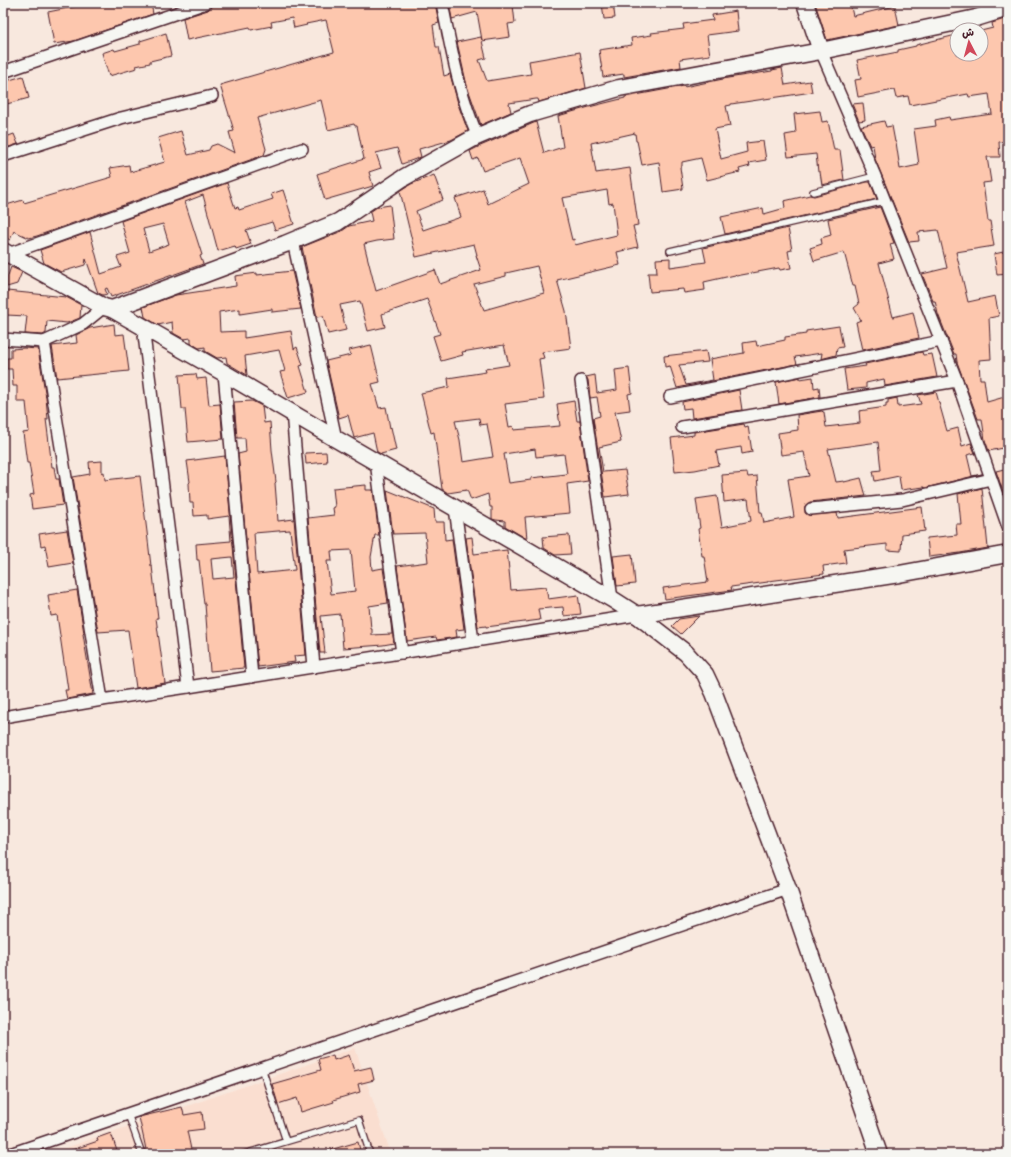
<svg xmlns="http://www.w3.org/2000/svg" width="1011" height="1157" viewBox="0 0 1011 1157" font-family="Dekko,'Playpen Sans Arabic',sans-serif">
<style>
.built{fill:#faded0}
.building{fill:#fdc7ae;stroke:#4a1f2b;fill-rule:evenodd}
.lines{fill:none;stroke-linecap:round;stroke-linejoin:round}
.lane-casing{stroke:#4a1f2b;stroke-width:8}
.street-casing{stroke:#4a1f2b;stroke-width:14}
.secondary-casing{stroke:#4a1f2b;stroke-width:19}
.lane{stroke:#f6f6f2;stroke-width:5.5}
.street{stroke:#f6f6f2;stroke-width:11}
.secondary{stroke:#f6f6f2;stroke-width:16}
</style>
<rect width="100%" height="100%" fill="#f8e8de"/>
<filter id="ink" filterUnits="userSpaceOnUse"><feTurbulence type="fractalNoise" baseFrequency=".025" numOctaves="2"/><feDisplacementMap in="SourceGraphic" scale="8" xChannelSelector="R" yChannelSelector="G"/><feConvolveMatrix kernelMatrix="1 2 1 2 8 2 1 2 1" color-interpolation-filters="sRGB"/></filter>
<g filter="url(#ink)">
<polygon class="built" points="355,1048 391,1154 48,1154"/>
<g class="building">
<polygon points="83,3 94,3 94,6 107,3 151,3 153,14 74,41 54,44 48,12 83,5"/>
<polygon points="213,3 435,3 439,23 433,25 436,47 439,47 444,76 450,74 459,107 468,131 451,140 419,149 421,157 402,164 397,148 376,153 381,168 369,172 373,186 325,200 317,174 364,159 357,126 355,126 354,124 328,130 321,100 257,118 266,149 264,155 37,236 29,238 14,231 10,240 3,236 3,206 23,200 24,203 112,177 110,168 129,165 130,172 165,162 158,138 181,131 188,155 209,150 211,146 217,144 235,153 229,132 234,131 220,85 334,52 326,20 306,24 307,25 294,28 292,18 271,22 272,26 251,30 250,27 187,40 183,18 208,10 211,7"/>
<polygon points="449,3 497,3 497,7 513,5 515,23 508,24 510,37 482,41 486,58 479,60 487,81 531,74 529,61 580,52 586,88 539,102 538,99 536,99 509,103 511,112 481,125 467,86 457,42 481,37 482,40 477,12 452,19"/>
<polygon points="602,3 613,3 615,18 604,19"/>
<polygon points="815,3 850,3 853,16 895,6 899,25 827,40"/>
<polygon points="736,11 738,31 707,35 710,55 680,59 681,67 624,77 624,74 603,77 599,50 632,45 631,38 652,35 651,33 684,29 683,24 713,20 712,15"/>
<polygon points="1008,18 1008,85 1007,85 1008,96 1008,141 999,142 1000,157 987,157 991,182 983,183 988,221 990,221 994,246 956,252 968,302 995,296 999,316 989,318 991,359 979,360 980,379 984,379 987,402 1008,396 1008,447 989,451 985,440 982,419 978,419 957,362 956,354 954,354 938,314 935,301 933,301 922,274 947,268 938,230 918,232 919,241 909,242 875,159 873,145 870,146 861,126 884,121 886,127 892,126 895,142 896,142 900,169 919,165 914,129 936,126 935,120 949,117 950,120 992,114 989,94 969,97 968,94 910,105 908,96 896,98 894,90 858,97 855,80 861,79 857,60 898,52 898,50 916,46 916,45 952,36 957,36 957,54 981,54 981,31 993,28 992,23"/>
<polygon points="166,33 171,56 150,61 150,63 136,66 137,68 109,76 102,53 114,49 115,51 140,44 140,41"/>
<path d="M782,68L785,85L810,81L812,92L731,104V105L726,106L730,126L715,129L721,159L747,152L746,143L763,141L766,160L749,163L750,166L739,169L740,172L707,180L701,158L682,162V166L680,167L683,189L663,192L659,162L642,165L637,141H636L635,133L591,143L596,173L630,168L638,225L633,226L638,247L617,252L620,265L557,280L566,311L571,348L542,352L544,358L539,359L544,399L505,404L509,427L513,426L514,430L560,426L557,404L574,401L577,421H580L588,481L567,484L570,513L525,517L527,539L505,526V521L496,520L492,519V507H490L488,494L471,500L467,490L448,493L442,489L434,432L431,433L421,393L449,387L448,378L486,372L485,369L509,365L504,345L462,352L463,355L441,361L433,336L440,334L427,299L382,314L385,327L368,331L360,301L340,305L346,330L328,334L323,316L317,317L302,247L342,231L349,226L372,221L370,212L377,207L390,205L394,239L377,241L364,244L376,291L435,270L440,284L481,270L476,255H477L474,244L416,257L400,191L411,184L434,175L443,200L416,211L423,230L461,217L455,198L483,189L488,204L529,184L520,158L483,171L478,158L473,160L470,151L478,147L536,122L544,153L563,147L558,116L589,107L625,98V97L684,86V87L728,78L772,71V70ZM607,190L609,204L613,203L617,235L575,245L574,239L572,240L562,198ZM537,266L544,293L484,310L474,284L506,276V273ZM479,418L480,425L487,424L493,457L463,462L460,440L455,421ZM535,449L536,457L564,454L567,474L531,478V480L509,483L504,454Z"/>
<polygon points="23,76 29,98 3,105 3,82"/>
<polygon points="863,103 865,120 859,121 852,104"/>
<polygon points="820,111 822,122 828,121 834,150 840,150 844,180 822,185 820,172 818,172 816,154 788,157 785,135 796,133 794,114"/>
<polygon points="14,134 18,144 3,149 3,138"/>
<polygon points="867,182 870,182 877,199 725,234 721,217 763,208 764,214 785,208 784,201 810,195 814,196"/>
<path d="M227,183L235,208L238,207L239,210L273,199L271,194L283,190L294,224L275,230L272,222L246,230L251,244L236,249L235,246L218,251L203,195L185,202L202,255L200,256L203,264L111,297L107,288L105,289L107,294L103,295L98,293L86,259L85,265L61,272L44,263L40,250L90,232L101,274L121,267L117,257L130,253L121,221ZM163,224L169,244L149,251L143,229Z"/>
<polygon points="880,207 894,243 890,244 894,259 879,263 893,317 913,312 919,338 862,350 856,322 861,320 854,308 859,304 855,286 853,286 844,252 814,261 810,248 822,244 821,238 831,235 828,219"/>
<polygon points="788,228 792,250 788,251 791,268 780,270 779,268 736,276 735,275 704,282 705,290 684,293 683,289 650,292 648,273 657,273 656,259 670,258 670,267 706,262 703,248"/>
<polygon points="1008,251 1008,274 997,275 994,254"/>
<polygon points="11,267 22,272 17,284 7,287 7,278"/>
<polygon points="292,271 301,309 272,312 272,309 240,314 240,309 219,312 220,332 244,331 244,338 291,331 294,349 297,347 303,365 300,366 308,392 288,398 280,372 285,371 279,350 245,356 247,375 227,363 226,357 217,358 205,351 205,347 199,348 191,343 191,338 184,339 173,333 172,322 158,325 145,317 143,307 176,295 236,286 235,276 257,273 257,275"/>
<polygon points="7,291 66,297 81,305 80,318 67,323 47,321 46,333 43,335 25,334 27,316 6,315"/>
<polygon points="114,324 115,335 124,334 129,371 57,378 52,346 77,343 76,335 90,328"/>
<polygon points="839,326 843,347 837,348 836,355 821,359 822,353 795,357 797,364 677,388 670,366 665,367 664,356 706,351 708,362 679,365 686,385 713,380 710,359 744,353 743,343 756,341 757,346 785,340 785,337 806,334 806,331"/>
<polygon points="371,345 380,382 372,384 379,408 386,407 390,428 391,427 396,450 381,454 377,452 373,433 354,438 348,415 339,418 326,361 351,355 349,350"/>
<polygon points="24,348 38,349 46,398 48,419 46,419 52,467 54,467 56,479 59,479 63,505 32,509 30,495 34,494 29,463 27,463 23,433 29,432 26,402 17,402 17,386 13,386 12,369 7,369 7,358 11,358 11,349"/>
<polygon points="922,352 923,355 932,354 937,377 885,386 884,379 866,383 866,388 847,390 844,369 866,366 865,364"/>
<polygon points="629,368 632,393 628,394 630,410 615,412 621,442 599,447 603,472 625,470 629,494 605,497 593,418 600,416 597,397 590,398 588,380 586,377 595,375 597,393 617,390 615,370"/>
<polygon points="196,374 197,379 206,378 209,405 220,404 223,439 188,442 185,409 182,409 179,375"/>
<polygon points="800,377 800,379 813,377 814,388 819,387 820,397 779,404 776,382"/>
<polygon points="739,390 742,410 692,418 691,408 683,409 682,402"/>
<polygon points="936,392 947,431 958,428 962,446 971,443 975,453 967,455 972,476 982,474 925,488 924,487 901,490 899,476 875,481 873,471 881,470 878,442 828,449 836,482 844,481 844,482 861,478 866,496 810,502 807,504 805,506 805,513 808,515 837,513 838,518 922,507 925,531 902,534 901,551 887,550 887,544 844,549 846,563 823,566 824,574 768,581 768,582 731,587 732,590 665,599 663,588 708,582 704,556 702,556 698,529 700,528 696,499 717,496 722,527 751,521 748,499 724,502 722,475 747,473 748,477 757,476 760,512 762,512 764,523 794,517 788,479 809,476 804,452 781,455 778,433 798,430 797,415 822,411 823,412 824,412 826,427 860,423 859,411 886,407 886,403 888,403 888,400 897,398 898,407 921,404 918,395"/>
<path d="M252,401L262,406L264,423L270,422L272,450L276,482L275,483L278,521L294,519L306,655L294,656L295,662L258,667L238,454L246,452L245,438H237L234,402ZM290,530L295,570L257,574L254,533Z"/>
<polygon points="744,424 745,427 748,426 752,452 742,454 741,447 716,451 719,465 695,470 675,472 671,438 694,435 694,432"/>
<polygon points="326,452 327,462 306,464 305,453"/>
<path d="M225,456L244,668L210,671L205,604H204L199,560H197L196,544L231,541L229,516L207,519V515L194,516L193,503H190L189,483L190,482L187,461ZM232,557L234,577L213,579L211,559Z"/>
<polygon points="102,461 102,473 104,472 105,480 140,476 147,532 151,566 152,566 158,618 156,618 165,683 136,688 128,630 98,632 73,477 90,474 89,462"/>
<polygon points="1008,468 1008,506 996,471"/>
<path d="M366,485V490H373L379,535H375L371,557L372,570L383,568L388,603L369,606L371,629H372V635L392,634L390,614L394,643L383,645L343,648L340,614L321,616L325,653H320L308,518L334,515L333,508L335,507L333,488ZM351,550L355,591L331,594L327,561H332L331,551Z"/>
<polygon points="982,488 988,548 960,553 929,557 927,538 957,535 956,524 961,524 958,494"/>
<polygon points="387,490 434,509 435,522 444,522 445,540 452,539 464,629 456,630 457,637 437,640 436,637 407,641 397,566 428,562 425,533 393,534"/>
<polygon points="67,530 73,563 49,567 45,545 41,546 39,534"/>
<polygon points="569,535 571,554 555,555 544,548 543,537"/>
<polygon points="472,537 474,554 507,550 511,590 546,587 548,599 578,595 581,614 564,616 563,607 538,609 540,620 486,627 486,626 478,627 466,538"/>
<polygon points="632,554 635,584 617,586 613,556"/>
<polygon points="77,590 84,633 83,634 93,694 67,699 65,690 68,690 57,615 51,616 48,595"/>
<polygon points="699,616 681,634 672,626 679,619"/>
<polygon points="333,1055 334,1060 349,1055 354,1071 371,1067 374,1080 358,1084 360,1092 333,1100 334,1102 301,1112 297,1098 278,1104 272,1084 321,1070 318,1059"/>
<polygon points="182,1107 184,1115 202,1112 204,1129 187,1131 192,1154 147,1154 139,1117"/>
<polygon points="111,1133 118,1154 66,1154 66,1152 98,1141 97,1138"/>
<polygon points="358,1142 361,1154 326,1154 326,1151"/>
</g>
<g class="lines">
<defs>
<g id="lane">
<polyline points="813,192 875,176"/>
<polyline points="670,251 885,201"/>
<polyline points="262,1068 286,1141"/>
<polyline points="128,1114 142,1154"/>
<polyline points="244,1154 359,1120 370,1154"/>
</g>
<g id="street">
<path d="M442,3C451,48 459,94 478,137"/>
<polyline points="821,51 875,176 957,381 1008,527"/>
<polyline points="3,72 206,3"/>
<polyline points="3,156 121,118 212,96"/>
<polyline points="293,241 336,439"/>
<polyline points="8,254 302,149"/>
<polyline points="143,327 188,687"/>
<polyline points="3,339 44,342 83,324 104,307"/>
<polyline points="44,342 102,700"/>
<polyline points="224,373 252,677"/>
<polyline points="581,381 612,599"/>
<polyline points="670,397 941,341"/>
<polyline points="292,412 314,667"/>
<polyline points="682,427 957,381"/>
<polyline points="376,462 402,653"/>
<polyline points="455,508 473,641"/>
<polyline points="811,509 902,500 991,479"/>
<polyline points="3,717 102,700 188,687 637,615"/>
<polyline points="10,1154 788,889"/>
</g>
<g id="secondary">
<polyline points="805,3 821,51"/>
<polyline points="3,251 104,307 112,309 285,244 338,222 403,178 474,138 530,114 619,88 821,51 976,18 1008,8"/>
<polyline points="112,309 224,373 336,439 612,599 637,615 686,653 705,674 714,693 788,889 879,1154"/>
<polyline points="637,615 899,574 1008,554"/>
</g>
</defs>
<use href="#lane" class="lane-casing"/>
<use href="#street" class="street-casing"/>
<use href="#secondary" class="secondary-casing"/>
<use href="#lane" class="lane"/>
<use href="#street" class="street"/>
<use href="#secondary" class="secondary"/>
</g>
</g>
<rect width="1011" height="1157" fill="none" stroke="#f6f6f2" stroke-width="16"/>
<rect x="8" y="8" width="995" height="1141" fill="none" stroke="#4a1f2b" stroke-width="1.5" filter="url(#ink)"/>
<g transform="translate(969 42) rotate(354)"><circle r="19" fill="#f6f6f2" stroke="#b1a0a2"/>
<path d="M0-3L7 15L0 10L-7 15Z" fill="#d1495b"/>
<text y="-6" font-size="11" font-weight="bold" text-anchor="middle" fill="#4a1f2b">ش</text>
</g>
</svg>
